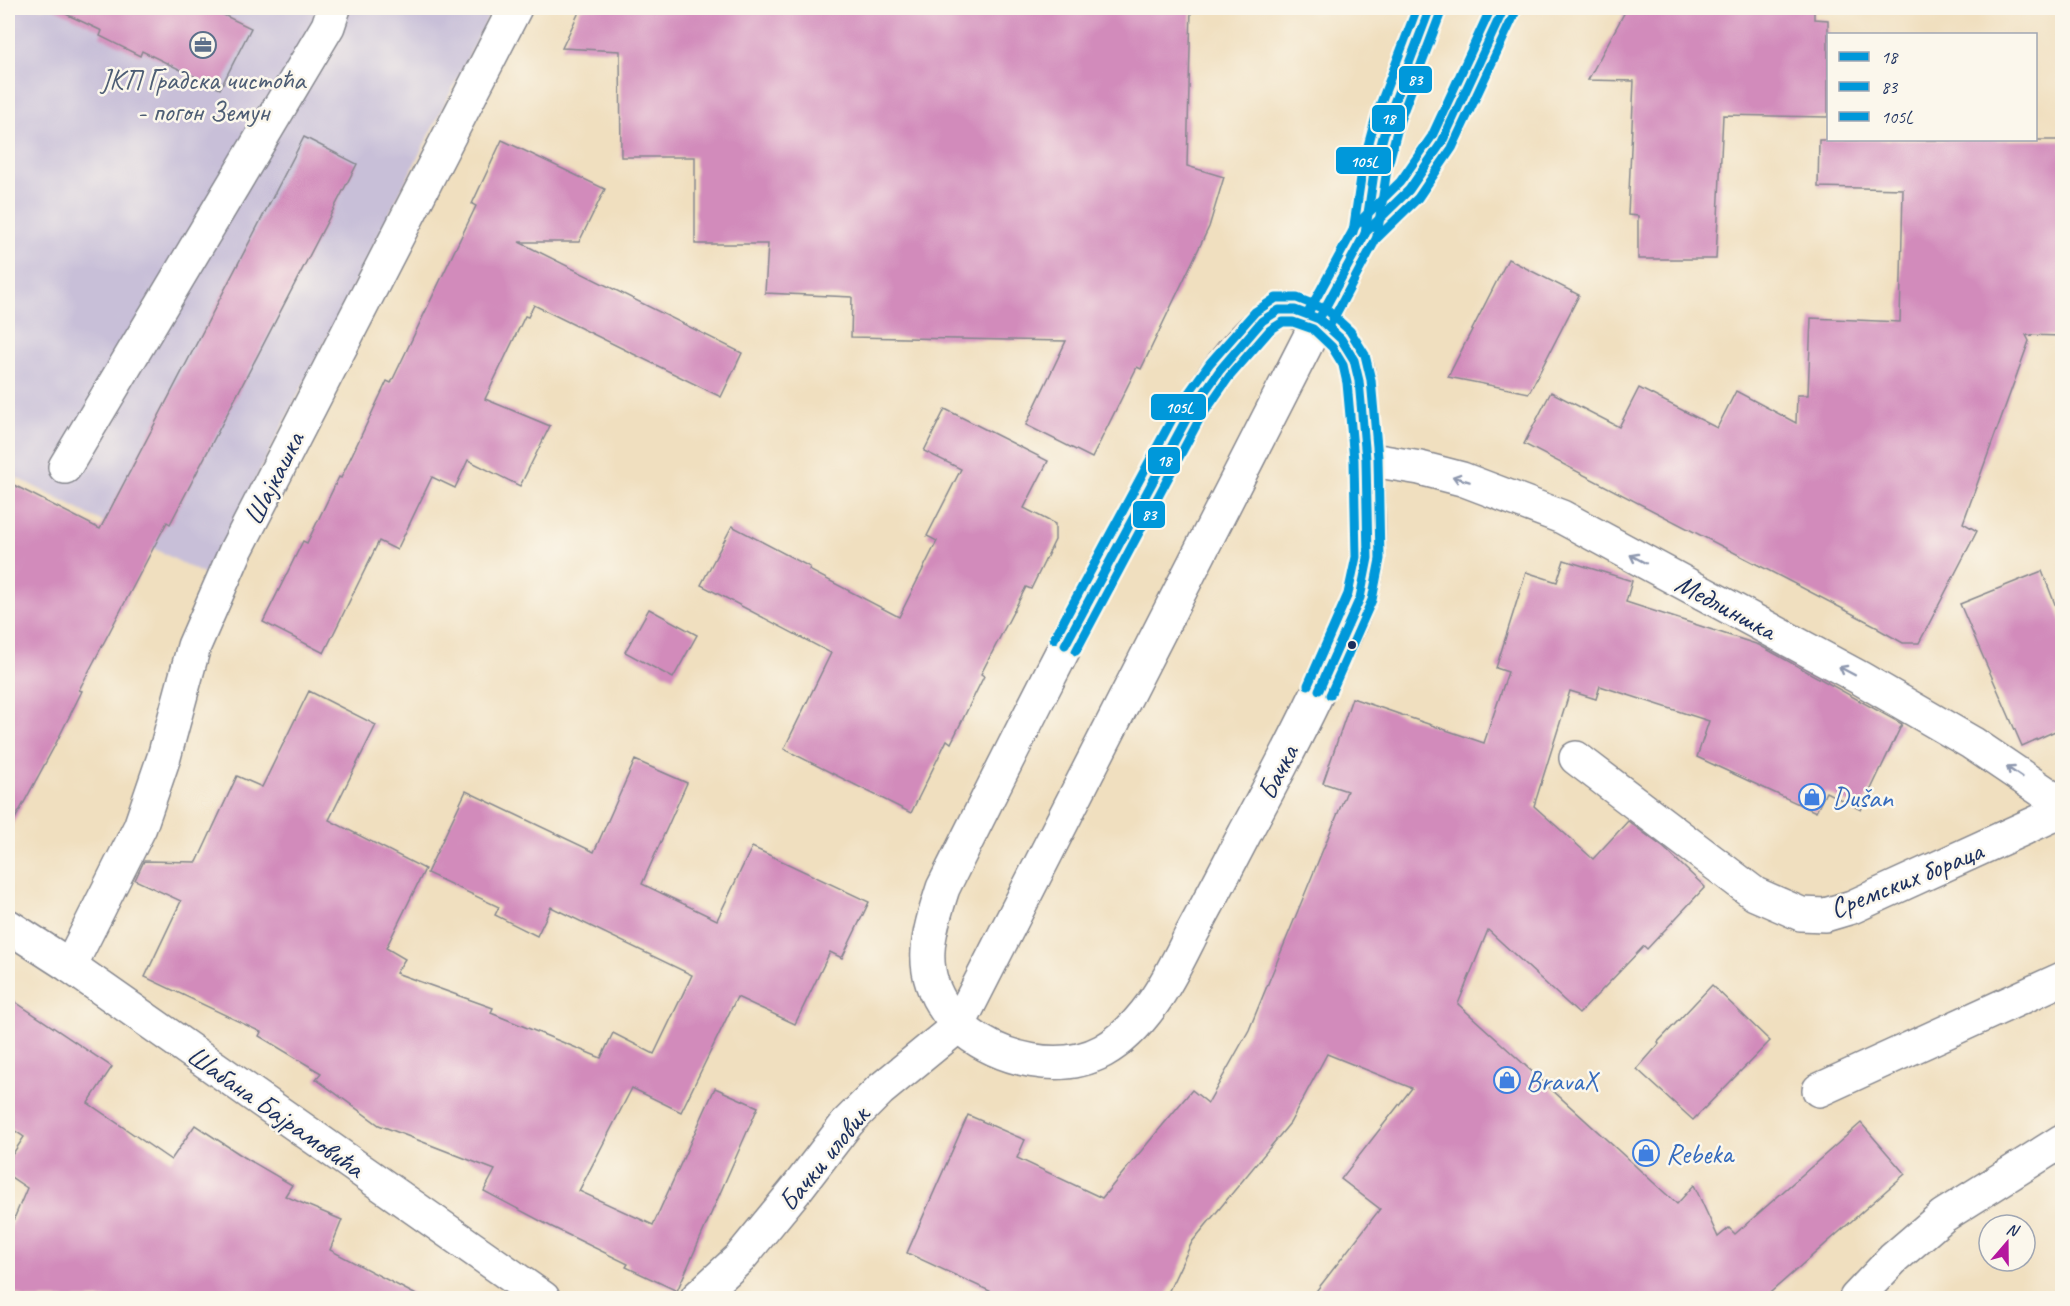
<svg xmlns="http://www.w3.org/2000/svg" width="2070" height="1306" viewBox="0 0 2070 1306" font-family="Caveat,sans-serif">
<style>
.industrial{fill:#c8bfd8}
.building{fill:#d28bbb}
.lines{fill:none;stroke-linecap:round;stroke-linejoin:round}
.minor-casing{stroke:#86878e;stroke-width:36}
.minor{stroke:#fff;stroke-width:33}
.bus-1-casing{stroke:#fbf7ec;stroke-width:14}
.bus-2-casing{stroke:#fbf7ec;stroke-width:14}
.bus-3-casing{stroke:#fbf7ec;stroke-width:14}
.bus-1{stroke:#0098da;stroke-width:9}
.bus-2{stroke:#0098da;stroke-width:9}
.bus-3{stroke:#0098da;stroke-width:9}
.oneway{stroke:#8d97ae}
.bus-dot{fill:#1b2f5e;stroke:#fbf7ec;stroke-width:2}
.labels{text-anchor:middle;stroke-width:5;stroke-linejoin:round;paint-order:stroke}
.service-label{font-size:28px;fill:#4e5e75;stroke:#fbf7ec}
.street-label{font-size:28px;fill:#1b2f5e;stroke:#fbf7ec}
.shop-label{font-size:28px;fill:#366cbe;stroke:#fbf7ec;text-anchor:start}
.line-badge{stroke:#fbf7ec;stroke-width:2}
.badge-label{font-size:16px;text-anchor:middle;font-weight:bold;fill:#fff}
</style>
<rect width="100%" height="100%" fill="#fbf7ec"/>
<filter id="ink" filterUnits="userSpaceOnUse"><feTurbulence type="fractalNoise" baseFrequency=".0167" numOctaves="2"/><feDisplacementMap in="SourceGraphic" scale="12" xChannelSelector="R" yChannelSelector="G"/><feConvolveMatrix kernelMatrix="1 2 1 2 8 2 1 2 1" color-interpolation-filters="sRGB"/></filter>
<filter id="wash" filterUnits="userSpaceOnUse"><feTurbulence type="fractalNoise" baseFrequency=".008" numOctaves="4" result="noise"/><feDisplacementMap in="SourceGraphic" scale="24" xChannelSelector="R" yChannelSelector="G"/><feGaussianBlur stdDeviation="1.35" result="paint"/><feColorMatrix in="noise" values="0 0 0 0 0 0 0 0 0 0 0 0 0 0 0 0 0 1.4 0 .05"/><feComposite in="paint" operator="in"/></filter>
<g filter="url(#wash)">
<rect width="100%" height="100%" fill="#f0dfbf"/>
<polygon class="industrial" points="8,8 493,8 207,576 8,473"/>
<g id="blocks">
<g class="building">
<polygon points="53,8 209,8 251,28 220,89 142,51 140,56 100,36 102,31"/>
<polygon points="581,8 1191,8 1187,166 1224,177 1209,227 1141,369 1137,367 1092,458 1026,425 1066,341 851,337 852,297 765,293 768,244 695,244 695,157 621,157 620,51 562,48"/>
<polygon points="1627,8 1814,9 1814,19 1828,20 1828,117 1723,115 1716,259 1638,259 1638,216 1628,215 1634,81 1588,80"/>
<polygon points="304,137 357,164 170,524 167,522 79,690 82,691 54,747 8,832 8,482 100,529"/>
<polygon points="502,140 605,189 579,242 519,242 742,353 721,397 534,305 528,317 525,316 485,399 550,426 520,486 468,460 455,488 432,477 397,550 379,541 324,653 263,622 303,541 307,543 339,477 341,478 387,381 391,383 476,206 472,204"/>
<polygon points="1819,140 2062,140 2062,336 2026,335 2029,341 1963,523 1977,531 1919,643 1903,643 1878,629 1878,627 1524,444 1551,392 1619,427 1639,388 1717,428 1736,391 1796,423 1797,395 1808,395 1811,318 1900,322 1903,189 1818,187"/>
<polygon points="1508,259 1579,295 1529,393 1448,377"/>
<polygon points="945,409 1048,461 1024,508 1055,524 1055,540 1031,589 1026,587 981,674 984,676 951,743 947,740 911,813 784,749 831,653 701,585 732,526 810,567 809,570 899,617 937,541 927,536 961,469 924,451"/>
<polygon points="1564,560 1632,581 1626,602 1759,645 1902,724 1861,810 1826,792 1816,812 1697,757 1709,721 1600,686 1596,699 1570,691 1534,806 1593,859 1628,821 1664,848 1705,887 1647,949 1644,946 1579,1014 1488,930 1458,1004 1677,1204 1694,1185 1718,1237 1729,1228 1735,1234 1861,1123 1905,1174 1763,1299 1310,1299 1380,1209 1341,1179 1412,1088 1327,1054 1290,1123 1192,1242 1165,1299 1007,1299 907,1253 968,1115 1025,1140 1017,1158 1102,1198 1192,1090 1208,1103 1249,1030 1347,791 1323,783 1352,698 1484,743 1508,672 1496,668 1526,572 1557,582"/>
<polygon points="2042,571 2062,622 2062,728 2022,746 1960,604"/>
<polygon points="649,609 697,635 673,678 625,652"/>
<polygon points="309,691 376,725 329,820 425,869 386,948 405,959 396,973 493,1008 491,1013 601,1058 613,1033 654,1054 692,975 551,907 537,936 495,915 499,907 427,873 466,791 594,852 635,760 687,783 642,884 717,920 752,847 869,902 842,958 830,952 795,1024 737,997 681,1112 632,1088 579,1191 653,1225 715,1088 758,1107 677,1291 626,1267 628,1264 550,1226 484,1191 495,1170 379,1125 316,1079 321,1073 259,1036 261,1032 145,977 181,901 135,880 144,861 197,862 237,776 262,787"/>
<polygon points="1712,985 1770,1041 1693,1120 1637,1069 1659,1044 1658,1042"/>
<polygon points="8,997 112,1067 88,1103 171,1160 195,1125 244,1157 292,1185 285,1196 342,1220 330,1250 424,1299 26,1299 8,1290 8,1233 27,1188 8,1175 8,1161 24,1137 8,1126"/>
</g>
</g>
</g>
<g filter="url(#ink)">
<use href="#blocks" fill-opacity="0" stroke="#86878e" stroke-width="1.5"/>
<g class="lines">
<defs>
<g id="minor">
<polyline points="1366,232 1375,166 1389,116 1430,8"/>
<path d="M1279,310C1313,311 1338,329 1353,358C1361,373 1360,394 1361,410C1366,458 1370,508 1368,556C1367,569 1364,584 1360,596C1353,620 1340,644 1330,666C1304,723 1275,778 1245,833C1227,868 1209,902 1190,937C1179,959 1168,982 1153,1003C1140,1021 1123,1040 1103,1051C1060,1074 1002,1060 965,1031C957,1025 952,1018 946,1010C916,969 929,932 943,888C1003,768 1062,649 1126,532C1163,463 1213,351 1279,310Z"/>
<polyline points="1366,459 1420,468 1462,479 1562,517 1860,678 1972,743 2062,804"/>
<polyline points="65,467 328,26 334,8"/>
<polyline points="1576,758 1755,894 1801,914 1825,915 1852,907 2062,811"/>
<polyline points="8,926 70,966 543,1298"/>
<polyline points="70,966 140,827 164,757 194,646 236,550 515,8"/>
<polyline points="1819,1090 2062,979"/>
<polyline points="697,1298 740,1258 795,1191 848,1122 880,1090 958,1026 1319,319 1366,232 1409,190 1442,142 1504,8"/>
<polyline points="1856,1298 1893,1259 1943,1216 2062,1141"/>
</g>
</defs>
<use href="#minor" class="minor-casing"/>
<use href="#minor" class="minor"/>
<defs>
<g id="bus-1">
<polyline points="1365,234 1375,166 1389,116 1430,8"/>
<polyline points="1319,319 1366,232 1409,190 1442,142 1504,8"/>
<polyline points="1065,645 1189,414 1220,370 1262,321 1279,310 1295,310 1319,319 1341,339 1354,360 1359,381 1366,459 1368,558 1360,598 1319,690"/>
</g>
<g id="bus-2">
<polyline points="1377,236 1387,169 1400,120 1441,12"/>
<polyline points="1330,325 1376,239 1418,198 1452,148 1515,13"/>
<polyline points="1076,651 1199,420 1229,377 1270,330 1283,322 1293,322 1313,329 1332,347 1343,365 1347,383 1354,460 1356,557 1348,594 1308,685"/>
</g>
<g id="bus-3">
<polyline points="1353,232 1363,164 1377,113 1417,8"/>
<polyline points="1308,313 1356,225 1400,182 1432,136 1491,8"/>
<polyline points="1054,639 1178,408 1210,363 1255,312 1276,298 1297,298 1327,310 1350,331 1365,355 1371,380 1378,458 1380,559 1372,600 1330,695"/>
</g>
</defs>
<use href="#bus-1" class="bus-1-casing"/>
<use href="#bus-2" class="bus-2-casing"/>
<use href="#bus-3" class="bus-3-casing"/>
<use href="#bus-1" class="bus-1"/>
<use href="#bus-2" class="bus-2"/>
<use href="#bus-3" class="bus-3"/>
</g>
<defs><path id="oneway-shaft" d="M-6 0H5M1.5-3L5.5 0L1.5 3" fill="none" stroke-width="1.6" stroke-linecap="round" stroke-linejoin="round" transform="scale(1.5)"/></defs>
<g class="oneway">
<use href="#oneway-shaft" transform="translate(1461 479) rotate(-163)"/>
<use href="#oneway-shaft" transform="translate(1638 559) rotate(-152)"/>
<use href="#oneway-shaft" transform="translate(1847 671) rotate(-152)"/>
<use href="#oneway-shaft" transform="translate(2014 772) rotate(-146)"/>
</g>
</g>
<defs>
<symbol id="office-ring" viewBox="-11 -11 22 22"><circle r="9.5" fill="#fbf7ec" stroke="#5c6f8a" stroke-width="1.5"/><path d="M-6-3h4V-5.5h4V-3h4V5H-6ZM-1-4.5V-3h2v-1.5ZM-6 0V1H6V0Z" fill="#5c6f8a"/></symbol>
<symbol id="shop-ring" viewBox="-11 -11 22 22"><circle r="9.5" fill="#fbf7ec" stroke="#3f7fe0" stroke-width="1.5"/><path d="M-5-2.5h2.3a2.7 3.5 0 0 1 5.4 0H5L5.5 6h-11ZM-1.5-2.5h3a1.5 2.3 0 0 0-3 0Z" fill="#3f7fe0"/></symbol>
</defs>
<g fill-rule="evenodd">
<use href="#office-ring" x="188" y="30" width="30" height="30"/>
<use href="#shop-ring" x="1797" y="782" width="30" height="30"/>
<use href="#shop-ring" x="1492" y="1065" width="30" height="30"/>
<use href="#shop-ring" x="1631" y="1138" width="30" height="30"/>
</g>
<circle class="bus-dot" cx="1352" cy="645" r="5"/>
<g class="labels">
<g class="service-label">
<text x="203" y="89">ЈКП Градска чистоћа<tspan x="203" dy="32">- погон Земун</tspan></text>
</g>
<g class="street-label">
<text transform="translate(273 478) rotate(-63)" y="10">Шајкашка</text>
<text transform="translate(1726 606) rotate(28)" y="10">Медлиншка</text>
<text transform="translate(1277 772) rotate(-63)" y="10">Бачка</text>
<text transform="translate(1906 879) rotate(-22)" y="10">Сремских бораца</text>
<text transform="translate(276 1111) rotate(35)" y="10">Шабана Бајрамовића</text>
<text transform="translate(823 1158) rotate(-51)" y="10">Бачки иловик</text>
</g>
<g class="shop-label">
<text x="1832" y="807">Dušan</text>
<text x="1526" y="1090">BravaX</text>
<text x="1666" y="1163">Rebeka</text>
</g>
</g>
<g class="line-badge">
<rect x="1398" y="65" width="35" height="29" rx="6" fill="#0098da"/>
<rect x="1371" y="104" width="35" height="29" rx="6" fill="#0098da"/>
<rect x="1335" y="146" width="57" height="29" rx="6" fill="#0098da"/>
<rect x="1150" y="393" width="57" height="28" rx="6" fill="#0098da"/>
<rect x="1147" y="446" width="34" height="29" rx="6" fill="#0098da"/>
<rect x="1132" y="500" width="34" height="29" rx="6" fill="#0098da"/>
</g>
<g class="badge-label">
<text x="1415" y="85">83</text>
<text x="1388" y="124">18</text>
<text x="1364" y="167">105L</text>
<text x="1179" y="413">105L</text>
<text x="1164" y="466">18</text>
<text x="1149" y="520">83</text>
</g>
<rect width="2070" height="1306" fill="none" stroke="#fbf7ec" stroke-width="30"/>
<rect x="1827" y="33" width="210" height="108" fill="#fbf7ec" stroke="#a1a7b3" stroke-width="1.5"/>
<rect x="1839" y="52" width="30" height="9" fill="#0098da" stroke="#a1a7b3" stroke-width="1.5"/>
<text x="1881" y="63" font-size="18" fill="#1b2f5e">18</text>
<rect x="1839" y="82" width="30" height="9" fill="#0098da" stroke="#a1a7b3" stroke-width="1.5"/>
<text x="1881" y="93" font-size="18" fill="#1b2f5e">83</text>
<rect x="1839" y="112" width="30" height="9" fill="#0098da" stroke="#a1a7b3" stroke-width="1.5"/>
<text x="1881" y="123" font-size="18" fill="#1b2f5e">105L</text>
<g transform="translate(2007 1243) rotate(20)"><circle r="28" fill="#fbf7ec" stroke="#a1a7b3" stroke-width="1.5"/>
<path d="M0-4.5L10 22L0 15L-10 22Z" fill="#b5179e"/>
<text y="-9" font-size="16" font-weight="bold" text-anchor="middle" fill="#1b2f5e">N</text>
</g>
</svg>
